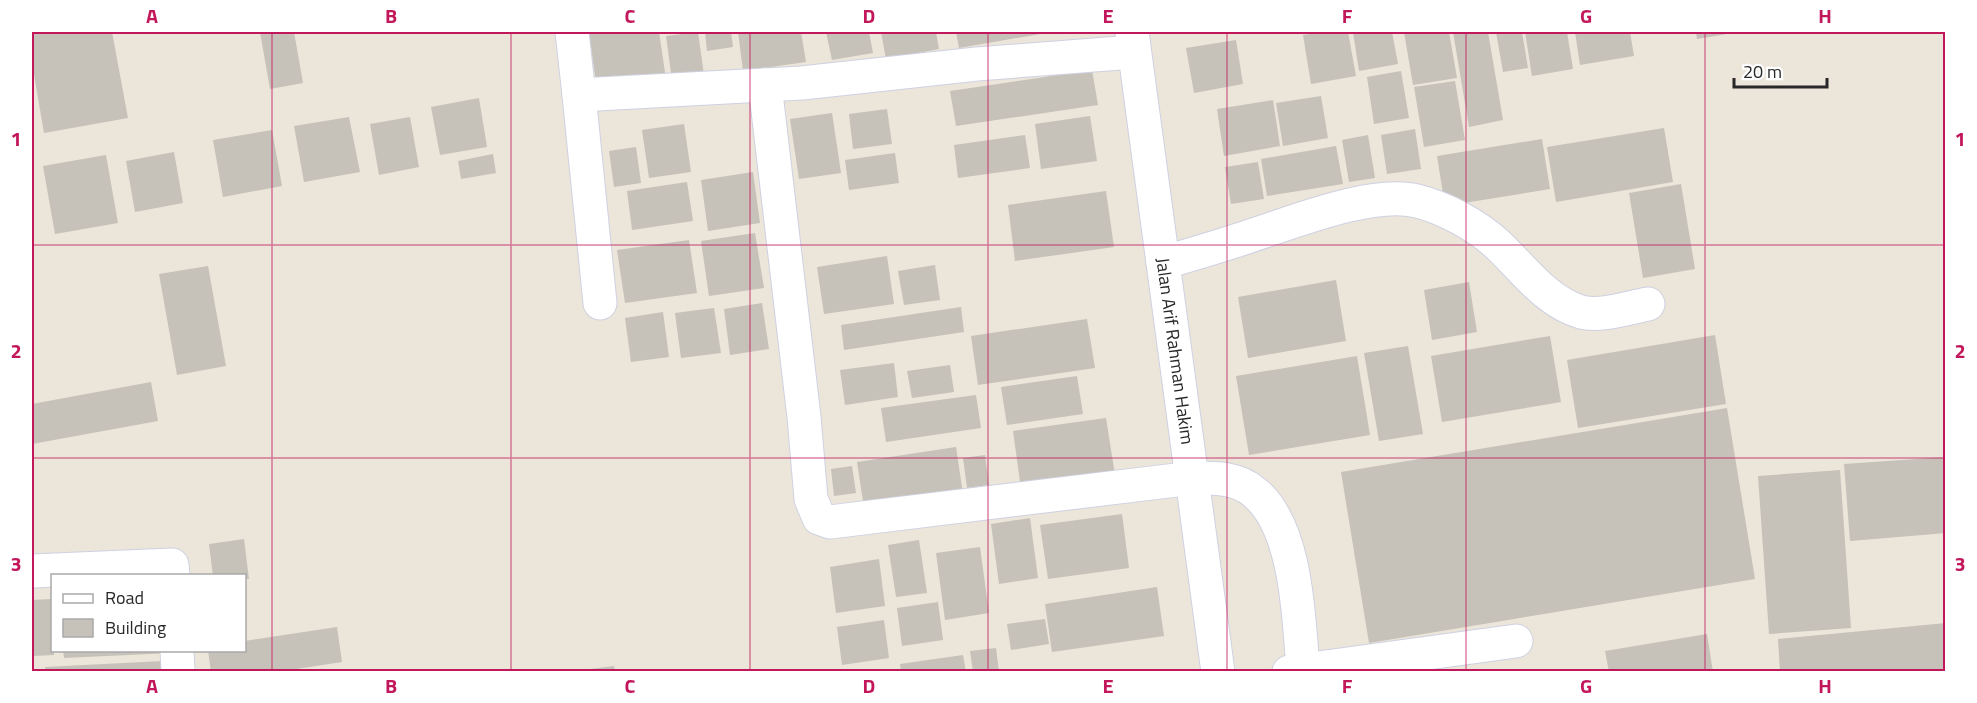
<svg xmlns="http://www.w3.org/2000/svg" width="1977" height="703" viewBox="0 0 1977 703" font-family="'Titillium Web',sans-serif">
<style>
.building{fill:#c6c2b9}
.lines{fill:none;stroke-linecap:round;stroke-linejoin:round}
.minor-casing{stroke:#cfd1e2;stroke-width:35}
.minor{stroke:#fff;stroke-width:33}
.grid{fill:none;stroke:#c2185b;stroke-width:1.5;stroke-opacity:0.55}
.labels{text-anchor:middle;stroke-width:4.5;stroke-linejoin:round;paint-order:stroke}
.street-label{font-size:18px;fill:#282828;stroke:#fff}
.neatline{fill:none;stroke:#c2185b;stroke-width:2}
.grid-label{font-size:20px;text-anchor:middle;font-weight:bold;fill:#c2185b}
</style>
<rect width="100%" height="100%" fill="#ebe5da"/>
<g class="building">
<polygon points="32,32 112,32 128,118 44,133 32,63"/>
<polygon points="260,32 294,32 303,83 270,89"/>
<polygon points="659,32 666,79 597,89 589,33"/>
<polygon points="698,32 704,75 672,80 666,36"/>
<polygon points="705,32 731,32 733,47 707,51"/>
<polygon points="738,32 801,32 806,62 743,71"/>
<polygon points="826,32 869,32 873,53 832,60"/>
<polygon points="881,32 936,32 939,49 886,59"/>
<polygon points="956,32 1046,32 1046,33 959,48"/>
<polygon points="1323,32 1348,32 1356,76 1311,84 1303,35"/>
<polygon points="1353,32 1392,32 1398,64 1359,71"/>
<polygon points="1404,32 1449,32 1457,78 1413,85"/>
<polygon points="1453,32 1488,32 1503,120 1469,127"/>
<polygon points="1496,32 1522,32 1528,68 1503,72"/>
<polygon points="1525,32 1567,32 1573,69 1532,76"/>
<polygon points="1575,32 1630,32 1634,56 1580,65"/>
<polygon points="1696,32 1733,32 1733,33 1697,39"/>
<polygon points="1236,40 1243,84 1194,93 1186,48"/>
<polygon points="1092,70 1098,105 956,126 950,91"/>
<polygon points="1401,71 1409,118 1374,124 1367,77"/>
<polygon points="1455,81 1465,140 1424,147 1414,87"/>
<polygon points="1321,96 1328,138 1283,146 1276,103"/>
<polygon points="479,98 487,147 440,155 431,107"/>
<polygon points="1273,100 1280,146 1224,156 1217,109"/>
<polygon points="887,109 892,144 853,149 849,114"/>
<polygon points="832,113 841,173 799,179 790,119"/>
<polygon points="1090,116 1097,161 1041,169 1035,124"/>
<polygon points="349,117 360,172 304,182 294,126"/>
<polygon points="410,117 419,167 379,175 370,124"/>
<polygon points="684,124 691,172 649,178 642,130"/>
<polygon points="1664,128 1673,182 1556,202 1547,147"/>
<polygon points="1415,129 1421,169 1387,174 1381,135"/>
<polygon points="272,130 282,186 223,197 213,140"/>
<polygon points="1025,135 1030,168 958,178 954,145"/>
<polygon points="1368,135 1375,178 1349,182 1342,140"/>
<polygon points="1542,139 1550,189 1445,206 1437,156"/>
<polygon points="1336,146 1343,184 1267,196 1261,159"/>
<polygon points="636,147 641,183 614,187 609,151"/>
<polygon points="174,152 183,203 135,212 126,161"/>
<polygon points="895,153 899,183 849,190 845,160"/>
<polygon points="493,154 496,173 461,179 458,161"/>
<polygon points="106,155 118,223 55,234 43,166"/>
<polygon points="1258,162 1264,199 1231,204 1225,167"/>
<polygon points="753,172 760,223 708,231 701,180"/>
<polygon points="687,182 693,221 632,230 627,191"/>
<polygon points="1681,184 1695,269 1643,278 1629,193"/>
<polygon points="1106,191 1114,247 1015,261 1008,205"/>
<polygon points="755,233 764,288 709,296 701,241"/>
<polygon points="689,240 697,293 625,303 617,250"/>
<polygon points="887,256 894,304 824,314 817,267"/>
<polygon points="935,265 940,300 904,305 898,271"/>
<polygon points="208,266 226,366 177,375 159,274"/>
<polygon points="1336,280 1346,341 1248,358 1238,297"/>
<polygon points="1469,282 1477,332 1432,340 1424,290"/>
<polygon points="762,303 769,349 730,355 724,309"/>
<polygon points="961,307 964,332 844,350 841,325"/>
<polygon points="714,308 721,353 681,358 675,313"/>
<polygon points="663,312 669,357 631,362 625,318"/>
<polygon points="1087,319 1095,368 978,385 971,336"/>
<polygon points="1715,335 1726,404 1578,428 1567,360"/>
<polygon points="1550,336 1561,402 1442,422 1431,356"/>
<polygon points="1408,346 1423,434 1379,441 1364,353"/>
<polygon points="1357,356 1370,435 1249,455 1236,376"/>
<polygon points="894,363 898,397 845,405 840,370"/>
<polygon points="950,365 954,392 912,398 907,371"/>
<polygon points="1077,376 1083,414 1007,425 1001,387"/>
<polygon points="151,382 158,421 32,444 32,404"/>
<polygon points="976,395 981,428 886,442 881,408"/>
<polygon points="1727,408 1755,579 1369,643 1341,472"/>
<polygon points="1106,418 1115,475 1021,489 1013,431"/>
<polygon points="956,447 963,494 864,508 857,462"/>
<polygon points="985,455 989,485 967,488 963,458"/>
<polygon points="1946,457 1946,533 1850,541 1844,464"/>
<polygon points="852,466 856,493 834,496 831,469"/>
<polygon points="1840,470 1851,628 1769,634 1758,476"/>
<polygon points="1122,514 1129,568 1048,579 1040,525"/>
<polygon points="1030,518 1038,578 999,584 991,524"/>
<polygon points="244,539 249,579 244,579 244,576 213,576 209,544"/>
<polygon points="919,540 927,593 896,597 888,545"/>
<polygon points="980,547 989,613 945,620 936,553"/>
<polygon points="879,559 885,606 836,613 830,567"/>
<polygon points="1157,587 1164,636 1052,652 1045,604"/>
<polygon points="52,599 54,655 32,656 32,600"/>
<polygon points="938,602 943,640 902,646 897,608"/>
<polygon points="1045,619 1049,644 1011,650 1007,624"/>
<polygon points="884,620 889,658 842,665 837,627"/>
<polygon points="1946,623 1946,672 1780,672 1778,639"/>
<polygon points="337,627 342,662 277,672 211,672 208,650 244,650 244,641"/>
<polygon points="1707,634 1713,672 1609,672 1605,651"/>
<polygon points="996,648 999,672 973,672 970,651"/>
<polygon points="63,650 171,650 171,653 64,658"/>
<polygon points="963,655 966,672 901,672 900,664"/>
<polygon points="163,661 163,672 46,672 45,667"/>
<polygon points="614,666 615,672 582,672 582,670"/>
</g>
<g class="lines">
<defs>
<g id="minor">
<polyline points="572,32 579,95 802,83 977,64 1133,52"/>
<path id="s1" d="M1132,32L1218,672"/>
<path d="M765,85L804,417L811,499L819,518L830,522L1193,478C1213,478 1237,477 1254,492C1297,526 1299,619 1303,670"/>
<polyline points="579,95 600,303"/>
<path d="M1163,263C1192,254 1221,246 1250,236C1294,222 1372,190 1417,201C1445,208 1476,225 1497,244C1522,267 1546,302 1581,312C1601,317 1627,308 1648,304"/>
<polyline points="32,571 172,565 173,576"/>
<polyline points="177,650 178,672"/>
<polyline points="1289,672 1516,641"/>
</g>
</defs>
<use href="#minor" class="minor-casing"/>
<use href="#minor" class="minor"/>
</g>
<path class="grid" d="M272,32V672M511,32V672M750,32V672M988,32V672M1227,32V672M1466,32V672M1705,32V672M32,245H1946M32,458H1946"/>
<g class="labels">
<g class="street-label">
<text dy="6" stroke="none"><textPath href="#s1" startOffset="322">Jalan Arif Rahman Hakim</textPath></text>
</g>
</g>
<rect width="1977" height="703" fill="none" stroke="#ffffff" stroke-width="66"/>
<rect x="51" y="574" width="195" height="78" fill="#ffffff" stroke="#a9a9a9" stroke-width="1.5"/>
<rect x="63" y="594" width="30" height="9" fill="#ffffff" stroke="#a9a9a9" stroke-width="1.5"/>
<text x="105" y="604" font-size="18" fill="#282828">Road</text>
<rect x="63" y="619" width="30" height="18" fill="#c6c2b9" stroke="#a9a9a9" stroke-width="1.5"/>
<text x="105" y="634" font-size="18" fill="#282828">Building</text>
<path d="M1734 78v9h93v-9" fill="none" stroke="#282828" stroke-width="3"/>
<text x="1743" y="78" font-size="18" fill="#282828" stroke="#ffffff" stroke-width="4.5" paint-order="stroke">20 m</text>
<rect x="33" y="33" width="1911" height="637" class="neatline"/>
<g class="grid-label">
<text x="152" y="23">A</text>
<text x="391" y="23">B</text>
<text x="630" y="23">C</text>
<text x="869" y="23">D</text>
<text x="1108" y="23">E</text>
<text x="1347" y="23">F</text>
<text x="1586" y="23">G</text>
<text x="1825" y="23">H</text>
<text x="16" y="146">1</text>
<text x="1960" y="146">1</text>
<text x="16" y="358">2</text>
<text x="1960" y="358">2</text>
<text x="16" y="571">3</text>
<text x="1960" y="571">3</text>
<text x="152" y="693">A</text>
<text x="391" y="693">B</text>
<text x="630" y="693">C</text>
<text x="869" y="693">D</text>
<text x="1108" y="693">E</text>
<text x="1347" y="693">F</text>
<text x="1586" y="693">G</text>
<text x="1825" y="693">H</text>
</g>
</svg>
